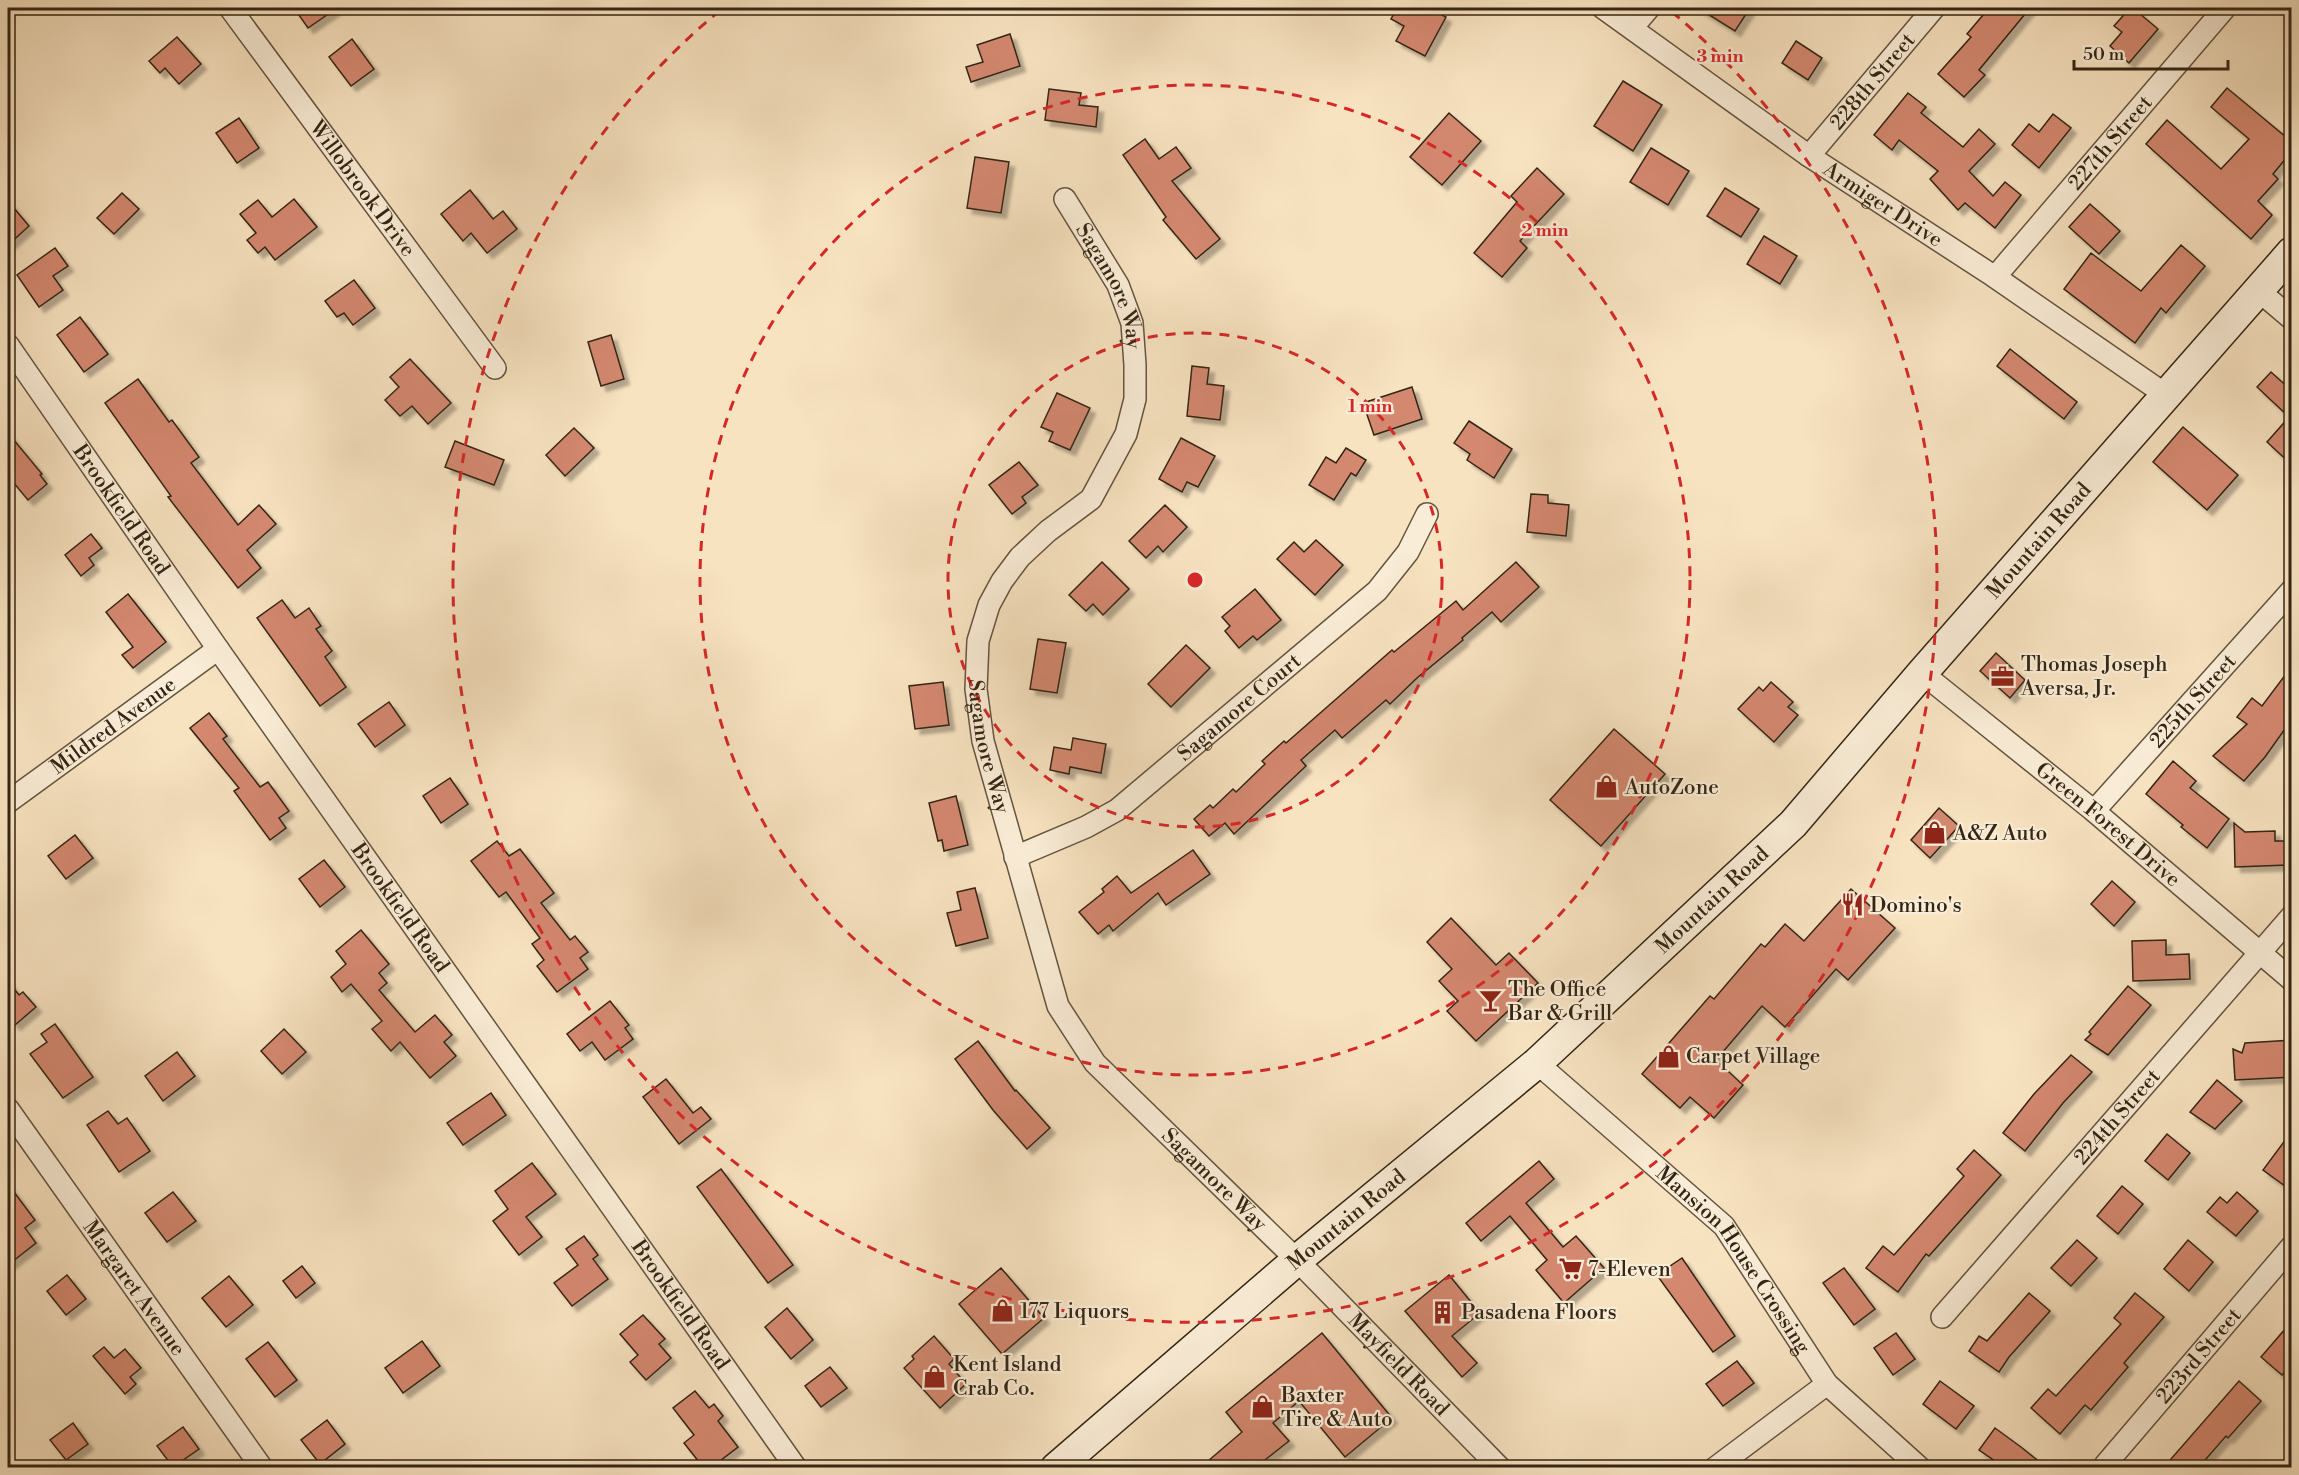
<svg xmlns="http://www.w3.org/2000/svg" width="2299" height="1475" viewBox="0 0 2299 1475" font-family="'Libre Bodoni',serif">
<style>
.building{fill:#d4886f;stroke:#332514;stroke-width:1.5;filter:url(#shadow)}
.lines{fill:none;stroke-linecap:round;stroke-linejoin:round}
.minor-casing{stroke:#64543f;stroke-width:24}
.secondary-casing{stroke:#332514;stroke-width:33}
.minor{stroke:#faedd7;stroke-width:21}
.secondary{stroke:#faedd7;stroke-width:30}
.ring{fill:none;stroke:#d62828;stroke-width:3;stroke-dasharray:10 8}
.labels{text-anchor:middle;stroke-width:4.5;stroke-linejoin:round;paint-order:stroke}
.street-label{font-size:21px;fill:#332514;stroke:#faedd7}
.poi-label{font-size:21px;fill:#332514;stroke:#faedd7;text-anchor:start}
.centre{fill:#d62828;stroke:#faedd7;stroke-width:3}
.ring-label{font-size:18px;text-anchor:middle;font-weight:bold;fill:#d62828;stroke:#faedd7;stroke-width:4.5;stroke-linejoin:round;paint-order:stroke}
</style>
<defs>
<filter id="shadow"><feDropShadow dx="5.5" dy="5.5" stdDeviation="1.5" flood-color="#0004"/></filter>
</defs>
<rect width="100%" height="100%" fill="#f8e3c1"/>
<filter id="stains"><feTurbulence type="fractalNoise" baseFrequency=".00333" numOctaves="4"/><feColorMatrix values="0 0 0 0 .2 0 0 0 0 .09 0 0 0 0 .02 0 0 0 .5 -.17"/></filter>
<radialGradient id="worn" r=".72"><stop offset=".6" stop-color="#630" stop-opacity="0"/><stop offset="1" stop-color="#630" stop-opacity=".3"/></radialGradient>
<g class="building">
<polygon points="294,8 337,8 308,28"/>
<polygon points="1397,8 1429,8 1446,17 1425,56 1396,41 1404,26 1391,19"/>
<polygon points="1698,8 1750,8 1735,31"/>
<polygon points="1989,8 2030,8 1979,70 1985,75 1964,97 1938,74 1971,37 1967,34"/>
<polygon points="2130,8 2133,8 2158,29 2129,63 2110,46 2122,32 2114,26"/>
<polygon points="1010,34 1020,66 971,82 966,67 983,62 977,45"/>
<polygon points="177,37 201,64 179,84 165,68 160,73 149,61"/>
<polygon points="352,39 374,69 351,86 329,57"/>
<polygon points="1796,41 1822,58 1808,80 1782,63"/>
<polygon points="1623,81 1662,105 1633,151 1594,126"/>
<polygon points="2227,88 2292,142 2292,151 2273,174 2278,179 2258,201 2272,215 2251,239 2146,144 2167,120 2221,169 2249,139 2211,107"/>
<polygon points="1049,89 1081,93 1079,105 1098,107 1096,127 1045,120"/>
<polygon points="1908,93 1926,107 1921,113 1963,147 1979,129 1995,144 1969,171 1993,196 2005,182 2021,195 1995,228 1965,203 1958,210 1930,179 1938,171 1899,140 1892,150 1874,135"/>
<polygon points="1449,113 1481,141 1442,185 1410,157"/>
<polygon points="2053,114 2071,128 2039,168 2012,145 2029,124 2039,132"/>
<polygon points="239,118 259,148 237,163 216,133"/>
<polygon points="1145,139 1159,159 1176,147 1191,168 1172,181 1220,239 1196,259 1163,220 1166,217 1123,155"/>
<polygon points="1651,148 1689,171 1668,205 1630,182"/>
<polygon points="975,157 1009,162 1001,213 967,208"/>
<polygon points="1537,168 1564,194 1520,241 1527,248 1502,277 1474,253 1517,202 1511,196"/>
<polygon points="1725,188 1759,209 1741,237 1707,216"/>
<polygon points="470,190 493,219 503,211 517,229 487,253 471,233 463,241 441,214"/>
<polygon points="122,193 139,209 114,234 97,218"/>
<polygon points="294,199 317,227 275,260 265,247 258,253 247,240 256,233 240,214 258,200 272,217"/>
<polygon points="8,201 29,226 8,245"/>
<polygon points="2090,204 2120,231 2099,254 2069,227"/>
<polygon points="1764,236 1797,256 1780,284 1747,264"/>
<polygon points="2181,245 2205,266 2166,313 2161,308 2135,343 2064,289 2091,253 2141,291"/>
<polygon points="55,248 68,266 53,276 63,290 39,307 17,275"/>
<polygon points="354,280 375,308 353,325 344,313 337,317 325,301"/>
<polygon points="80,317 108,354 84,372 57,335"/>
<polygon points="611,335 624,379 601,386 588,342"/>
<polygon points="2010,349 2077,402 2064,419 1997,366"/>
<polygon points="410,359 451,403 428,424 412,406 400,416 385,400 399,387 390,377"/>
<polygon points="1192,366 1209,368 1207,384 1224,386 1220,420 1187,416"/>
<polygon points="2271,372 2292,391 2292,465 2267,442 2289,417 2257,387"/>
<polygon points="138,379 169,422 172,420 199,457 191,463 238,525 259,505 276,524 247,550 261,568 238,588 168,497 171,496 105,403"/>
<polygon points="1412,387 1422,419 1374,435 1363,403"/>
<polygon points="1057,393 1090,408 1070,450 1049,441 1053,432 1041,427"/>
<polygon points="1469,421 1512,449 1494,478 1467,460 1470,454 1454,443"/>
<polygon points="2183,427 2238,475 2207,510 2153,462"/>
<polygon points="574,428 594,448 565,476 546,455"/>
<polygon points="8,433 42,474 40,475 47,484 28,500 8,476"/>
<polygon points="1181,438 1215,456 1198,487 1187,482 1182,492 1159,479"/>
<polygon points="455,441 504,460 494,485 445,467"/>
<polygon points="1346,448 1366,460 1356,476 1351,473 1334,500 1309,485 1326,457 1336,463"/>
<polygon points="1019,462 1038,485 1022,497 1026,503 1012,514 989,485"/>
<polygon points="1531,494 1548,495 1548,503 1569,505 1566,536 1527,532"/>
<polygon points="1165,505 1187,527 1163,552 1158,546 1146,558 1129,541"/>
<polygon points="91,534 102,548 89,558 94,565 81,576 65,555"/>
<polygon points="1316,540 1343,565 1315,595 1277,559 1294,542 1304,552"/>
<polygon points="1102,562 1129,589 1103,615 1093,604 1086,611 1069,595"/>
<polygon points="1516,562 1539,587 1501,622 1492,612 1462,638 1463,640 1417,678 1390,704 1386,700 1342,738 1335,730 1301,760 1306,766 1234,834 1225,823 1209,836 1194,819 1210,805 1213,808 1233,789 1236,792 1265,764 1262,761 1284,741 1286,743 1392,650 1394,652 1456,601 1463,610"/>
<polygon points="1255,589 1281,620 1257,640 1253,636 1239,648 1225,631 1230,626 1222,617"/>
<polygon points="128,594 166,642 133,668 122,655 133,647 106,612"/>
<polygon points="282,600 295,618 309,608 321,626 316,629 332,651 325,657 346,687 320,706 257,618"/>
<polygon points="1038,639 1066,643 1057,693 1030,689"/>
<polygon points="1186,645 1210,668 1171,707 1148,684"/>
<polygon points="1996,653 2025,680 2010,698 1980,671"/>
<polygon points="2292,666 2292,719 2265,757 2244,781 2213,756 2247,724 2237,717 2252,698 2262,706"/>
<polygon points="943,682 949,725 915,729 909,686"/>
<polygon points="1771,682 1793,702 1788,707 1798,715 1774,742 1738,709 1759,687 1763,691"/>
<polygon points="389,702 405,725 375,747 358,724"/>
<polygon points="209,713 227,736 223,739 260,787 268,782 289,811 279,818 286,828 270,840 234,791 239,788 190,728"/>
<polygon points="1614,729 1665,774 1601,846 1550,800"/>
<polygon points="1073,738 1106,744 1101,773 1070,767 1069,774 1050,770 1054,747 1071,750"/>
<polygon points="2173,761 2196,781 2190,788 2229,819 2207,848 2181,827 2183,825 2146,794"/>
<polygon points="450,778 468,804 441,823 423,796"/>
<polygon points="956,796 968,845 944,851 942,840 938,841 929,803"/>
<polygon points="1939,808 1959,826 1930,858 1911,840"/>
<polygon points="2234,823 2245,832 2275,831 2275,841 2287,841 2288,865 2235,867"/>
<polygon points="75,835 93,858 66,879 48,856"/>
<polygon points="497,841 509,856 520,849 554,893 541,903 570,940 575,936 588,952 580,958 588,969 557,992 537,966 544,960 532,944 540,938 506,892 499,897 471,861"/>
<polygon points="1193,850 1210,874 1166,905 1158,893 1113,931 1109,925 1098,934 1079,912 1104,892 1102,889 1117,876 1131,893"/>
<polygon points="324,860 345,887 320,907 299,879"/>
<polygon points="2112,881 2135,902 2114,926 2091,904"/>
<polygon points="975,888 988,938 956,946 947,913 961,910 957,892"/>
<polygon points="1851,889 1895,928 1848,980 1836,969 1785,1027 1762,1006 1716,1060 1743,1085 1714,1118 1690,1097 1680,1108 1642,1074 1710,996 1714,999 1761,944 1765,947 1785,924 1804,941"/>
<polygon points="1451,918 1496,965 1509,953 1538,983 1476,1041 1447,1011 1458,1001 1439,981 1452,969 1427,942"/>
<polygon points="361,930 389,964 379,973 387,983 379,990 415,1032 435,1015 452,1035 444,1042 456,1056 430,1078 400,1042 391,1051 372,1029 382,1021 351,984 342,992 331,977 346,964 336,951"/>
<polygon points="2166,940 2166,955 2189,954 2190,979 2133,981 2132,941"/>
<polygon points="8,981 19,995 23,992 36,1007 15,1025 8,1017"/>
<polygon points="2128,986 2151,1005 2108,1055 2085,1040 2091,1034 2089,1032"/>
<polygon points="610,1001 629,1025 625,1028 633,1039 605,1060 592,1042 580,1051 567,1034"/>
<polygon points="55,1024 93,1077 63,1098 30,1054 47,1042 41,1034"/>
<polygon points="284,1029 306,1052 282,1074 261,1051"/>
<polygon points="2292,1040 2292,1077 2235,1080 2233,1049 2242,1053 2245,1043"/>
<polygon points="978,1041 1015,1091 1016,1090 1050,1128 1027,1149 993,1110 955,1059"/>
<polygon points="177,1052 195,1076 163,1101 145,1076"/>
<polygon points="2071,1055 2092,1072 2063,1103 2025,1151 2003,1133 2034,1094"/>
<polygon points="666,1079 693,1113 701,1107 711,1119 679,1144 643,1097"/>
<polygon points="2217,1080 2242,1101 2215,1129 2190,1112"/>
<polygon points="491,1093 506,1115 463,1145 447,1123"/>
<polygon points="108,1111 118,1124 127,1118 150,1151 119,1172 87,1125"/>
<polygon points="2292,1131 2292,1177 2285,1186 2263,1170"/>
<polygon points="2167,1134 2190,1153 2168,1180 2145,1161"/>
<polygon points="1974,1150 2001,1175 1929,1256 1926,1254 1898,1292 1866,1268 1883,1246 1894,1255 1964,1176 1957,1169"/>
<polygon points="1539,1161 1554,1179 1526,1203 1563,1247 1576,1236 1604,1268 1564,1303 1536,1270 1547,1260 1510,1216 1481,1241 1466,1223"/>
<polygon points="532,1163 556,1194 526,1217 542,1237 519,1255 493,1221 508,1209 495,1191"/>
<polygon points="721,1169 793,1265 768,1283 697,1187"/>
<polygon points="8,1184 35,1220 25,1228 36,1243 8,1265"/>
<polygon points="2122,1186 2143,1204 2118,1234 2097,1216"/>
<polygon points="173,1192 196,1221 167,1242 145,1213"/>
<polygon points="2237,1192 2258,1211 2236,1236 2207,1212 2220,1197 2227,1203"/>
<polygon points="584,1236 598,1255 593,1259 608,1279 572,1306 554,1283 578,1265 566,1249"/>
<polygon points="2077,1240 2097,1258 2071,1286 2051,1268"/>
<polygon points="2188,1240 2213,1262 2189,1291 2164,1269"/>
<polygon points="1682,1258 1735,1336 1713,1352 1659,1278 1664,1275 1661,1272"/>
<polygon points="302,1266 315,1283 296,1298 283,1281"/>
<polygon points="1001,1268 1044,1318 1002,1354 959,1304"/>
<polygon points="1844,1268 1875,1309 1854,1325 1823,1283"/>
<polygon points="67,1275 86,1299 66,1315 47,1291"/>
<polygon points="1449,1275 1480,1313 1452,1336 1477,1363 1462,1377 1405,1311"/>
<polygon points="229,1276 253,1305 226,1327 202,1298"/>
<polygon points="2029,1293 2050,1311 2009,1357 1999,1372 1969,1351 1979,1336 1987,1341"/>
<polygon points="2135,1293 2164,1317 2124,1363 2128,1367 2091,1410 2085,1405 2060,1434 2031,1408 2048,1389 2056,1396 2121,1324 2114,1318"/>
<polygon points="787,1308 813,1340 791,1359 765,1327"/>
<polygon points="643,1315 665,1339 659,1344 671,1358 646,1380 630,1362 638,1355 620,1334"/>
<polygon points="2292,1321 2292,1364 2282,1375 2261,1357"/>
<polygon points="1322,1333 1392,1418 1345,1457 1299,1401 1273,1423 1289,1441 1256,1467 1201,1467 1242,1432 1226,1412"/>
<polygon points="1896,1333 1915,1359 1893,1375 1874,1348"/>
<polygon points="934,1336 954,1359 949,1364 966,1384 940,1408 904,1368 914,1359 912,1356"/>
<polygon points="422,1341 440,1366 403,1393 385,1368"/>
<polygon points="268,1342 297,1380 275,1397 246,1359"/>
<polygon points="104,1347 114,1358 125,1349 141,1368 130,1377 136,1384 125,1394 93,1356"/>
<polygon points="1737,1361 1754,1383 1723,1406 1706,1384"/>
<polygon points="830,1367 847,1388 821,1407 805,1386"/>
<polygon points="1940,1381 1974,1406 1956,1429 1923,1404"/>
<polygon points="2239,1381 2261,1401 2228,1438 2226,1436 2199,1467 2164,1467"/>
<polygon points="695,1391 709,1408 714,1404 723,1416 718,1421 738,1447 712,1467 703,1467 684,1443 694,1435 673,1408"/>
<polygon points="327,1420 345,1444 320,1464 301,1440"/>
<polygon points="73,1423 88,1444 66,1460 50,1440"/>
<polygon points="183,1427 199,1449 173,1467 157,1446"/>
<polygon points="1995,1428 2021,1447 2046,1467 2004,1467 1979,1450"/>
</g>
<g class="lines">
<defs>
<g id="minor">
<path id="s1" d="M230,8L495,368"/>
<path id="s2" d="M1603,8L1809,156L1995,277L2166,395"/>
<polyline points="1632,28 1649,8"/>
<path id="s3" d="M1809,156L1934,8"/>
<path id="s4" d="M1065,199L1118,285L1132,323L1135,365V399L1126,434L1091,499L1048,531L1020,557L1002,581L989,605L978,641L976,689L983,741L1058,1006L1095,1063L1297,1260L1500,1468"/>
<path id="s5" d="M1995,277L2225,8"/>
<polyline points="2259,291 2292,319"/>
<path id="s6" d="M8,345L218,649L796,1468"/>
<path id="s7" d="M1922,673L2094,811L2292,980"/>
<path id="s8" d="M8,802L218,649"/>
<path id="s9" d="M2094,811L2292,590"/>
<path id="s10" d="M1015,857L1086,827L1117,810L1377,591L1408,552L1427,514"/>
<path id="s11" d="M1537,1063L1724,1226L1827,1384L1920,1468"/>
<path id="s12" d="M8,1109L262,1468"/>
<path id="s13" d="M1942,1317L2292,916"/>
<path id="s14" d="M2105,1465L2292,1246"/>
<polyline points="1715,1468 1827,1384"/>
</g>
<g id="secondary">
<path id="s15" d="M1056,1468L1297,1260L1537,1063L1793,824L1922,673L2292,252"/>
</g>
</defs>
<use href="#minor" class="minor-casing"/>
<use href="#secondary" class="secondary-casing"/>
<use href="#minor" class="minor"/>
<use href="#secondary" class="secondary"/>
</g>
<g class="ring">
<circle cx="1195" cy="580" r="247"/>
<circle cx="1195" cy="580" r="495"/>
<path d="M1672 12A742 742 0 1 1 718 12"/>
</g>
<defs>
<symbol id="office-bare" viewBox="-9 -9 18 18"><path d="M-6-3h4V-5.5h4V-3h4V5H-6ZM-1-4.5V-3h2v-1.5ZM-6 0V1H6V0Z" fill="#8f2418" stroke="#faedd7" stroke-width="2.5" paint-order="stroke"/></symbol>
<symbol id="shop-bare" viewBox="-9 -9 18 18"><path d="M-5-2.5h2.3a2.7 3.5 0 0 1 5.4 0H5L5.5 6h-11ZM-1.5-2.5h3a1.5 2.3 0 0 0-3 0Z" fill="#8f2418" stroke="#faedd7" stroke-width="2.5" paint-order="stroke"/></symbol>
<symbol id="restaurant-bare" viewBox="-9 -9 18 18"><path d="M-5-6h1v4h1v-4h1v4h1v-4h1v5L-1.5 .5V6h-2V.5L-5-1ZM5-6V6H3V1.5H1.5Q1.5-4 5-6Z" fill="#8f2418" stroke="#faedd7" stroke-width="2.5" paint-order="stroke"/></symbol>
<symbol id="bar-bare" viewBox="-9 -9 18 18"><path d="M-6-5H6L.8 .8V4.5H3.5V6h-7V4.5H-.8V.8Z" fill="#8f2418" stroke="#faedd7" stroke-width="2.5" paint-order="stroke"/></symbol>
<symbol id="supermarket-bare" viewBox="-9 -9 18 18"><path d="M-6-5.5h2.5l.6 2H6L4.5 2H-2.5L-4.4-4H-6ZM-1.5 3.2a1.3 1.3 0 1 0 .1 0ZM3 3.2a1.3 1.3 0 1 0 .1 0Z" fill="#8f2418" stroke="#faedd7" stroke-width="2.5" paint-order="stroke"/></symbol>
<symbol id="building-bare" viewBox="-9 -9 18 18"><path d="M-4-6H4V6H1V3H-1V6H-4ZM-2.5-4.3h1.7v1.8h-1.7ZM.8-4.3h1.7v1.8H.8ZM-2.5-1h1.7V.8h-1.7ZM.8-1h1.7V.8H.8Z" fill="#8f2418" stroke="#faedd7" stroke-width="2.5" paint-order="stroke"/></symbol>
</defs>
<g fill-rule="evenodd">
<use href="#office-bare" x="1986" y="660" width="33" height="33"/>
<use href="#shop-bare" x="1590" y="770" width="33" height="33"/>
<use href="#shop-bare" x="1918" y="816" width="33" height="33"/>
<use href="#restaurant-bare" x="1836" y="888" width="33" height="33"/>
<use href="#bar-bare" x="1474" y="984" width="33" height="33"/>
<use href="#shop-bare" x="1652" y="1040" width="33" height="33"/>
<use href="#supermarket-bare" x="1554" y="1252" width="33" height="33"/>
<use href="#shop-bare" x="986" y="1294" width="33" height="33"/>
<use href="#building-bare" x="1426" y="1296" width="33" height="33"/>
<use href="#shop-bare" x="918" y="1360" width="33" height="33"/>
<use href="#shop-bare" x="1246" y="1390" width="33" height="33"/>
</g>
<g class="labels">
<g class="street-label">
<text dy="7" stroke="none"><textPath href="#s3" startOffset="98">228th Street</textPath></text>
<text dy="7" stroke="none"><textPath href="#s5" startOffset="177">227th Street</textPath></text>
<text dy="7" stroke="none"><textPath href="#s1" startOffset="224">Willobrook Drive</textPath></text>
<text dy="7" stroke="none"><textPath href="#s2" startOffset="342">Armiger Drive</textPath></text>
<text dy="7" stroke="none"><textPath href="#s4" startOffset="99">Sagamore Way</textPath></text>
<text dy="7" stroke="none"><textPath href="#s6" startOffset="200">Brookfield Road</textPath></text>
<text dy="7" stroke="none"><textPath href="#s15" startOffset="1354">Mountain Road</textPath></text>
<text dy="7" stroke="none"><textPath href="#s9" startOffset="148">225th Street</textPath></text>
<text dy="7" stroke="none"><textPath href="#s10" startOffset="272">Sagamore Court</textPath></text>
<text dy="7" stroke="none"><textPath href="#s8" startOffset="130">Mildred Avenue</textPath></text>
<text dy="7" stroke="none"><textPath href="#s4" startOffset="621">Sagamore Way</textPath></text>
<text dy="7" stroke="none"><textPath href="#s7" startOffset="240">Green Forest Drive</textPath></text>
<text dy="7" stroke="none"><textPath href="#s15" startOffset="868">Mountain Road</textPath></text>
<text dy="7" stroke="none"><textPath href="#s6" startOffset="686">Brookfield Road</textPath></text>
<text dy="7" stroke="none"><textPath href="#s13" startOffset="266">224th Street</textPath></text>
<text dy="7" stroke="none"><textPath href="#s4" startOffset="1125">Sagamore Way</textPath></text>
<text dy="7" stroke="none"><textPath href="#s15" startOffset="382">Mountain Road</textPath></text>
<text dy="7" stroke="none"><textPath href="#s11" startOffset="280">Mansion House Crossing</textPath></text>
<text dy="7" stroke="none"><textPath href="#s12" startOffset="219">Margaret Avenue</textPath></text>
<text dy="7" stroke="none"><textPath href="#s6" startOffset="1172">Brookfield Road</textPath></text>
<text dy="7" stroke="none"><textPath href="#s14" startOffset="144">223rd Street</textPath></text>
<text dy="7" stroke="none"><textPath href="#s4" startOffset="1386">Mayfield Road</textPath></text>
</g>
<g class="poi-label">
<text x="2021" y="671">Thomas Joseph<tspan x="2021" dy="24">Aversa, Jr.</tspan></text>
<text x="1625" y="794">AutoZone</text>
<text x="1953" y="840">A&amp;Z Auto</text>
<text x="1870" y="912">Domino's</text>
<text x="1508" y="996">The Office<tspan x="1508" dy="24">Bar &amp; Grill</tspan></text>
<text x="1686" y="1063">Carpet Village</text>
<text x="1588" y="1276">7-Eleven</text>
<text x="1020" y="1318">177 Liquors</text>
<text x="1461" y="1319">Pasadena Floors</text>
<text x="953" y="1371">Kent Island<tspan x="953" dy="24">Crab Co.</tspan></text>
<text x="1281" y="1402">Baxter<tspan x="1281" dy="24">Tire &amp; Auto</tspan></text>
</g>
</g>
<circle cx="1195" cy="580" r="9" class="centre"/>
<g class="ring-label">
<text x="1720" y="62">3 min</text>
<text x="1545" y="236">2 min</text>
<text x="1370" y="412">1 min</text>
</g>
<rect width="2299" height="1475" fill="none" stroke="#f8e3c1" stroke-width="30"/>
<rect x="9" y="9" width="2281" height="1457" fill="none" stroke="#332514" stroke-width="3"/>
<rect x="15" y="15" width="2269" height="1445" fill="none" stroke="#332514" stroke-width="1.5"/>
<path d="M2074 60v9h154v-9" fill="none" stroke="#332514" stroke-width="3"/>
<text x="2083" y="60" font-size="18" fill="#332514" stroke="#faedd7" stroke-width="4.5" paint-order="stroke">50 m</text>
<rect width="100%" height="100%" filter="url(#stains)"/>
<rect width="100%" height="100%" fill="url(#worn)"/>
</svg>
